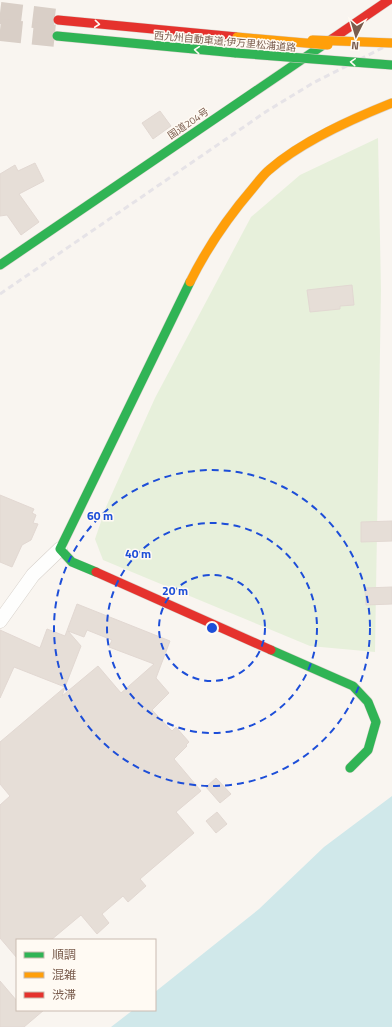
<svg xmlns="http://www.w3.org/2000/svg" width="392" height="1027" viewBox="0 0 392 1027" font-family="'Titillium Web','Noto Sans JP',sans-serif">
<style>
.green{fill:#e7f0db}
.water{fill:#d0e8ea}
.building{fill:#e6ded7;stroke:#e2d8d2}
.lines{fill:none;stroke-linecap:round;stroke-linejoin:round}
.highway-tunnel{stroke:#d9cfc7;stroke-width:22;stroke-dasharray:22 11;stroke-linecap:butt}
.street-casing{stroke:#d7d1cb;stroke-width:15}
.fast-casing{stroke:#d9d2cb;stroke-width:10}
.slow-casing{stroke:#d9d2cb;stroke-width:10}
.jam-casing{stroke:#d9d2cb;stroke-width:10}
.street{stroke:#fefefd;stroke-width:14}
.fast{stroke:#30b455;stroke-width:9}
.slow{stroke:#ff9f0a;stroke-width:9}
.jam{stroke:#e5322d;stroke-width:9}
.rail{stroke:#e6e3e7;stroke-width:3;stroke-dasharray:6 4;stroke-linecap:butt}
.fast-bridge-casing{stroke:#dad1cc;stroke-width:10;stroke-linecap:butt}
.slow-bridge-casing{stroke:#dad1cc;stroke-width:10;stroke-linecap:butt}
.fast-bridge{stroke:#30b455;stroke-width:9}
.slow-bridge{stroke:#ff9f0a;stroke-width:9}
.oneway{stroke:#fffaf3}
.ring{fill:none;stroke:#1d4ed8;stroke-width:2;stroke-dasharray:7 5}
.labels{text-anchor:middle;stroke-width:3;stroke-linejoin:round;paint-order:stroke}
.street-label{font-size:10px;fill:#7a5c4d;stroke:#fffaf3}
.centre{fill:#1d4ed8;stroke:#fffaf3;stroke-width:2}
.ring-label{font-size:12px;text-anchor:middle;font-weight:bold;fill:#1d4ed8;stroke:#fffaf3;stroke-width:3;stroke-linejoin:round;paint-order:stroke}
</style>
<rect width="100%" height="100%" fill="#f9f5f0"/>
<polygon class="green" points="378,138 381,290 375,652 310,646 103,560 95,539 106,507 155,398 251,217 300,175"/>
<polygon class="water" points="392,796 392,1027 111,1027 133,1010 155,1010 155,992 259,909 324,847"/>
<g class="building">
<polygon points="160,111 171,126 153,139 142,123"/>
<polygon points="35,163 44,181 19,194 39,222 21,235 7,215 0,216 0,174 15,165 18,171"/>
<polygon points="352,285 354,305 340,306 340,309 310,312 307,290"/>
<polygon points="0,495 34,509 32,513 36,515 33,523 38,524 31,540 22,545 12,567 0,562"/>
<polygon points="392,521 392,541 361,542 361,522"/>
<polygon points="392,587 392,604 366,605 365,588"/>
<polygon points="77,604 170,641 156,678 169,693 152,710 172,731 176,727 189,742 186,745 187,746 174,759 201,791 176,812 194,833 140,879 146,886 128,902 123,896 102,914 109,923 97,934 81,915 51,940 17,940 17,958 0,938 0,805 10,796 0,784 0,742 65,687 62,696 98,666 121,693 154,664 109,647 112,640 87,630 84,637 68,631 81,646 65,687 14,667 0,698 0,630 40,648 47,629 65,636"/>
<polygon points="216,778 231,794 220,803 206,787"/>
<polygon points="217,812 227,824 216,833 206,821"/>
<polygon points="0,981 17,1001 17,1010 44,1010 24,1027 0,1027"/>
</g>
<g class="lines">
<g class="highway-tunnel">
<polyline points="0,13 58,20"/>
<polyline points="0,30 57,36"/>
</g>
<defs>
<polyline id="street" points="0,621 33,575 60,549"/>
<g id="fast">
<polyline points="57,36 236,53"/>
<polyline points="0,265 332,39"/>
<polyline points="96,572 72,562 60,549 190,282"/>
<polyline points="271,650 353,686 368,702 376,722 368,750 350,768"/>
</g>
<path id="slow" d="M190,282C207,248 228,217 253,188C258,182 263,175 269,170C302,141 352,119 392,103"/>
<g id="jam">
<polyline points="58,20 237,37"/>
<polyline points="332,39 389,0"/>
<polyline points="96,572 271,650"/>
</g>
</defs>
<use href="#street" class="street-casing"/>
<use href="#fast" class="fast-casing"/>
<use href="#slow" class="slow-casing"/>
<use href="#jam" class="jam-casing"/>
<use href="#street" class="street"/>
<use href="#fast" class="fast"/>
<use href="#slow" class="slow"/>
<use href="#jam" class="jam"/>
<polyline class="rail" points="0,294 267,111 313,83 392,43"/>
<defs>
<polyline id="fast-bridge" points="236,53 392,65"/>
<g id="slow-bridge">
<polyline points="237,37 328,45"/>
<polyline points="312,40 392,43"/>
</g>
</defs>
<use href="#fast-bridge" class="fast-bridge-casing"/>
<use href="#slow-bridge" class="slow-bridge-casing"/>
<use href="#fast-bridge" class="fast-bridge"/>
<use href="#slow-bridge" class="slow-bridge"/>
</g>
<defs><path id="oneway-chevron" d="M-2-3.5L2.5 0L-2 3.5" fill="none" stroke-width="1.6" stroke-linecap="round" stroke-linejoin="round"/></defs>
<g class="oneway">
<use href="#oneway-chevron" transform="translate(97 24) rotate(6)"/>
<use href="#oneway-chevron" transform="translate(197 50) rotate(-175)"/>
<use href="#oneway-chevron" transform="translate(353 62) rotate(-176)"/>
</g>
<g class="ring">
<circle cx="212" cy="628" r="53"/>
<circle cx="212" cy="628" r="105"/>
<circle cx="212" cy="628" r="158"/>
</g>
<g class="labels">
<g class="street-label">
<text transform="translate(225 41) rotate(5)" y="4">西九州自動車道;伊万里松浦道路</text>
<text transform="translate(188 123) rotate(-34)" y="4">国道204号</text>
</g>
</g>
<circle cx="212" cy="628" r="6" class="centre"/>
<g class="ring-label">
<text x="100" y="520">60 m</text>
<text x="138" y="558">40 m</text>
<text x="175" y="595">20 m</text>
</g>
<rect x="16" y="939" width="140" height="72" fill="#fffaf3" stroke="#cabbb1"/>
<rect x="24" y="952" width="20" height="6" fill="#30b455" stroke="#cabbb1"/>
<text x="52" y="959" font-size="12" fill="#7a5c4d">順調</text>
<rect x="24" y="972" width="20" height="6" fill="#ff9f0a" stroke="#cabbb1"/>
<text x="52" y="979" font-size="12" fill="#7a5c4d">混雑</text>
<rect x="24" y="992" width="20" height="6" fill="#e5322d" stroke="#cabbb1"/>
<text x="52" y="999" font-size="12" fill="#7a5c4d">渋滞</text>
<g transform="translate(356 36) rotate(185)" stroke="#fffaf3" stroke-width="3" paint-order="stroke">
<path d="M0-3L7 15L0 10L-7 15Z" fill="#7a5c4d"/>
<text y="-6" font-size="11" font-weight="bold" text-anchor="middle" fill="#7a5c4d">N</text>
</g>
</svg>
